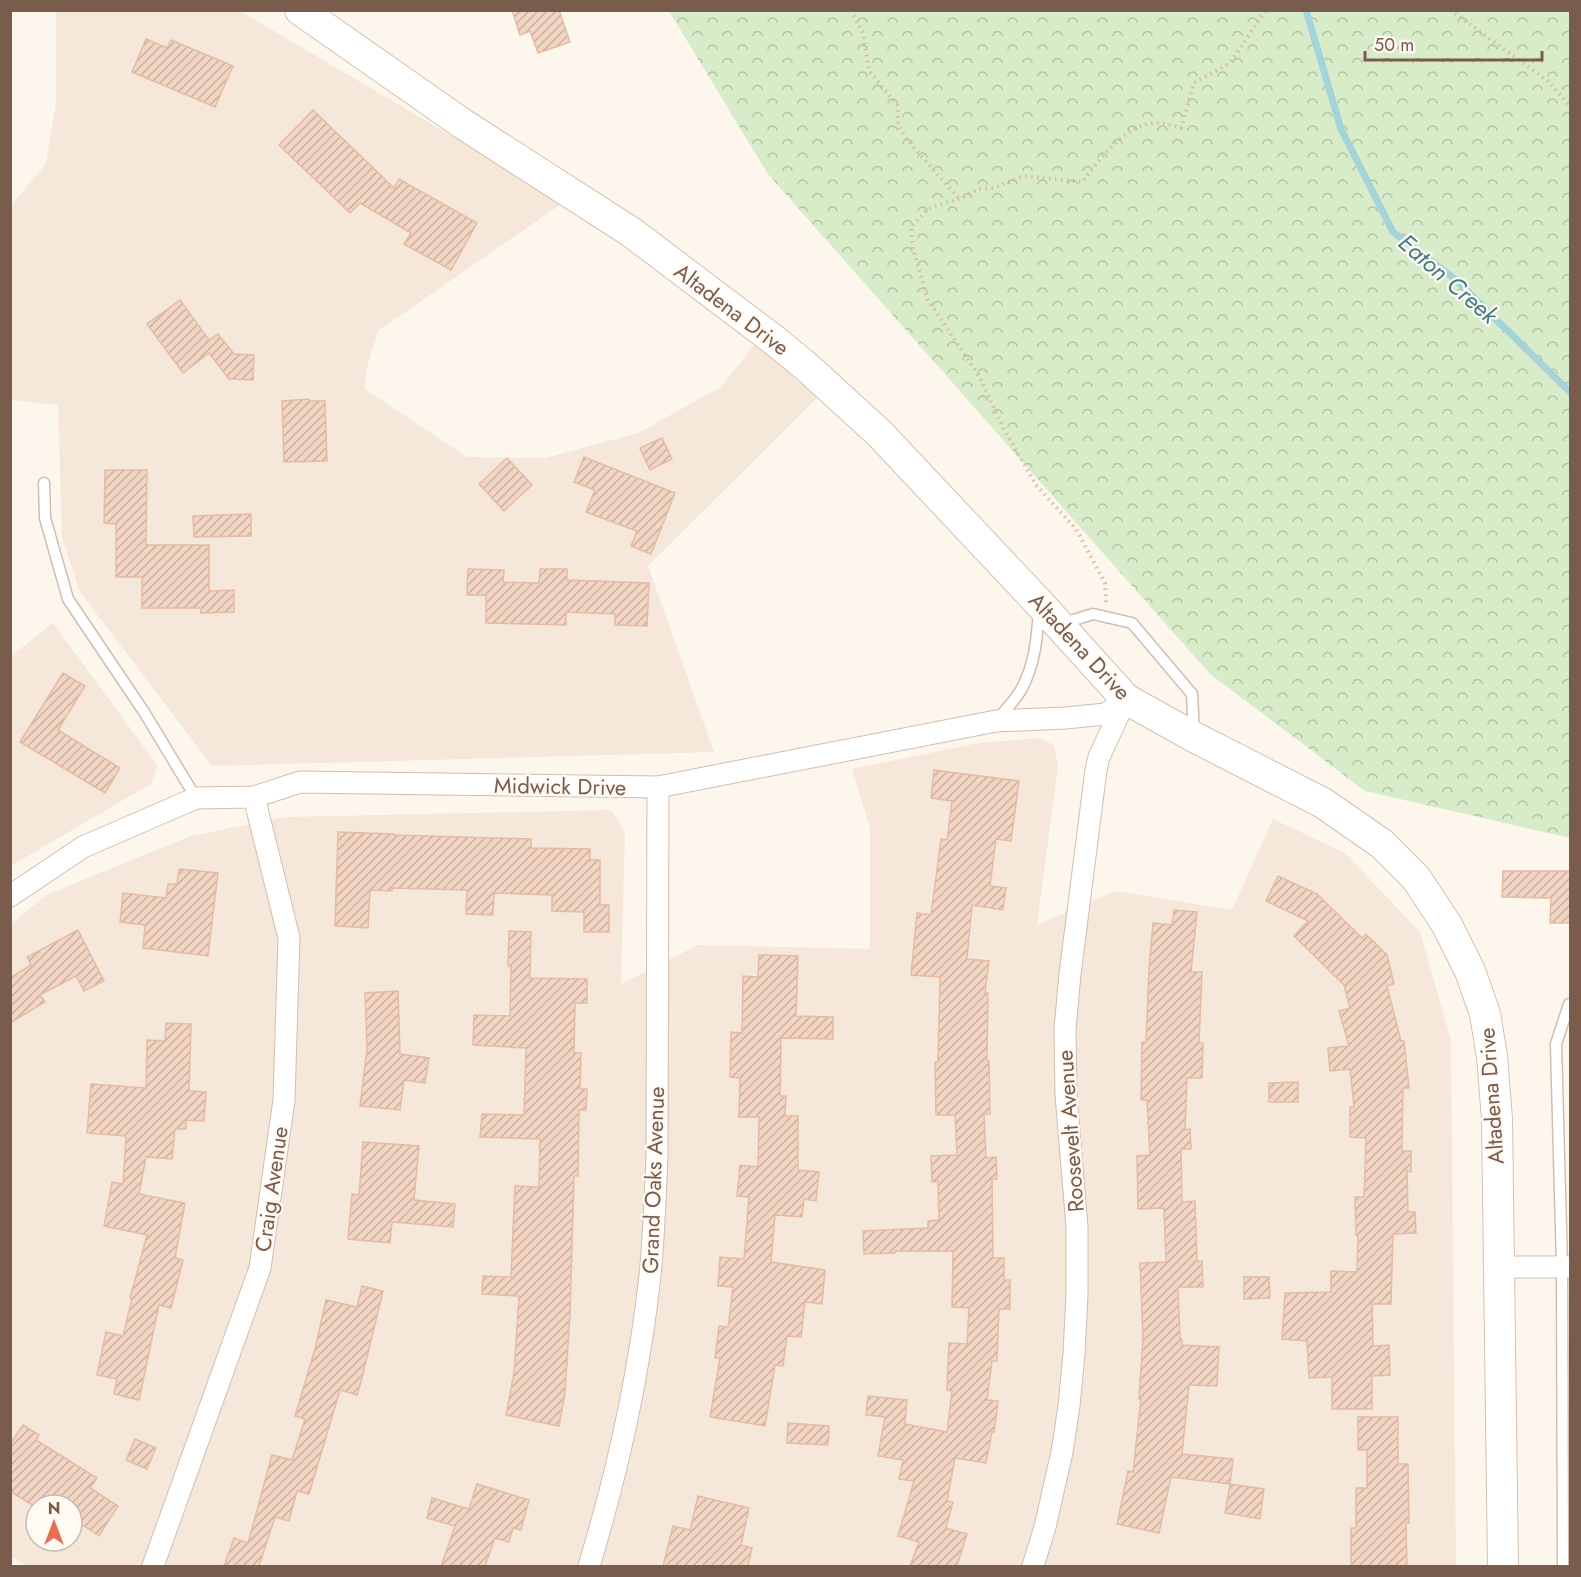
<svg xmlns="http://www.w3.org/2000/svg" width="1581" height="1577" viewBox="0 0 1581 1577" font-family="Jost,sans-serif">
<style>
.residential{fill:#f5e8da;fill-rule:evenodd}
.forest{fill:url(#forest-crowns)}
.lines{fill:none;stroke-linecap:round;stroke-linejoin:round}
.stream{stroke:#a5d3da;stroke-width:7}
.building{fill:url(#building-hatch);stroke:#e6bba3;stroke-width:1.5}
.service-casing{stroke:#d1beb0;stroke-width:13}
.minor-casing{stroke:#d1beb0;stroke-width:23}
.secondary-casing{stroke:#d6c0b0;stroke-width:32}
.path{stroke:#d9b8a5;stroke-width:4;stroke-dasharray:1.5 4.5;stroke-linecap:butt}
.service{stroke:#fff;stroke-width:10}
.minor{stroke:#fff;stroke-width:21}
.secondary{stroke:#fff;stroke-width:30}
.labels{text-anchor:middle;stroke-width:4.5;stroke-linejoin:round;paint-order:stroke}
.street-label{font-size:22px;fill:#7a5c4d;stroke:#fffaf3}
.water-label{font-size:24px;font-style:italic;fill:#437c86;stroke:#fffaf3}
</style>
<defs>
<pattern id="forest-crowns" width="20" height="18" patternUnits="userSpaceOnUse" patternTransform="scale(1.5)"><rect width="20" height="18" fill="#d8ecc9"/><path d="M2 6a3 3 0 1 1 6 0M12 15a3 3 0 1 1 6 0" fill="none" stroke="#b4c2a5"/></pattern>
<pattern id="building-hatch" width="6" height="6" patternUnits="userSpaceOnUse" patternTransform="scale(1.5)"><rect width="6" height="6" fill="#f3d5c3"/><path d="M-1 1l2-2M0 6l6-6M5 7l2-2" fill="none" stroke="#cab0a1"/></pattern>
</defs>
<rect width="100%" height="100%" fill="#fdf6ec"/>
<g class="residential">
<polygon points="56,10 240,11 564,202 378,331 366,371 365,389 467,457 545,458 638,433 721,387 757,341 819,396 648,566 714,752 212,766 80,592 62,538 58,405 11,400 11,205 46,164 56,102"/>
<polygon points="53,623 157,765 152,783 11,866 11,656"/>
<path d="M1039,738L1054,745L1058,766L1037,925L1116,891L1232,910L1273,819L1345,853L1420,932L1451,1040L1456,1566H27L10,1556V925L46,895L191,836L285,817L611,810L625,832L621,984L698,945L870,949V828L852,769L979,743ZM36,1505H72V1541H36Z"/>
</g>
<polygon class="forest" points="669,11 1570,11 1570,838 1365,791 1210,674 768,174"/>
<g class="lines">
<polyline class="stream" points="1306,10 1341,129 1393,232 1456,280 1570,392"/>
</g>
<g class="building">
<polygon points="512,10 559,10 570,42 538,53 530,31 520,35"/>
<polygon points="146,39 167,48 171,40 233,66 215,107 132,72"/>
<polygon points="313,110 394,188 399,179 477,223 451,270 404,244 411,233 360,203 350,213 279,145"/>
<polygon points="180,300 209,340 218,334 234,354 254,355 253,380 229,379 209,353 183,373 147,324"/>
<polygon points="309,399 309,401 325,401 327,461 284,462 282,401"/>
<polygon points="662,438 672,459 650,470 640,448"/>
<polygon points="584,457 675,493 651,554 631,546 637,531 586,512 595,490 574,482"/>
<polygon points="507,458 532,485 504,511 479,484"/>
<polygon points="105,470 147,470 146,545 209,545 209,591 234,590 234,612 201,613 201,608 142,608 142,577 116,577 116,524 104,523"/>
<polygon points="251,514 251,536 194,537 193,516"/>
<polygon points="468,569 504,570 503,582 539,583 540,569 567,569 567,580 649,583 647,626 615,625 615,614 566,612 566,625 486,623 486,595 467,595"/>
<polygon points="63,673 85,686 58,730 120,768 105,793 20,742"/>
<polygon points="934,770 1019,781 1011,841 996,839 990,886 1006,888 1003,910 972,905 967,959 989,961 985,993 988,993 987,1061 989,1061 990,1114 984,1114 986,1158 996,1157 997,1179 992,1179 993,1258 1004,1258 1004,1280 1010,1280 1010,1309 999,1309 997,1361 992,1361 987,1400 998,1401 994,1432 992,1432 986,1463 955,1458 947,1501 953,1502 946,1528 967,1534 957,1566 910,1566 919,1542 898,1536 914,1481 899,1479 903,1460 878,1456 885,1417 866,1415 868,1396 907,1400 905,1424 947,1432 952,1391 947,1390 949,1343 967,1344 969,1308 952,1307 953,1251 895,1251 895,1253 864,1254 863,1231 928,1228 928,1221 939,1220 938,1181 932,1182 931,1156 957,1155 955,1115 936,1115 935,1062 938,1062 940,977 911,975 917,913 931,915 941,839 947,840 952,801 931,798"/>
<polygon points="338,832 394,834 394,835 531,839 531,848 590,849 590,860 600,860 600,905 609,905 609,932 584,932 584,912 552,911 552,895 494,893 493,915 466,914 467,890 392,888 392,891 370,890 368,928 335,926"/>
<polygon points="179,869 218,873 208,956 143,948 145,925 120,922 123,893 166,898 168,884 177,884"/>
<polygon points="1503,871 1570,871 1570,923 1550,923 1551,898 1502,897"/>
<polygon points="1278,876 1317,894 1362,938 1366,934 1387,955 1394,984 1387,986 1401,1041 1404,1041 1409,1088 1403,1088 1402,1151 1411,1151 1411,1172 1407,1171 1408,1212 1415,1212 1416,1233 1393,1234 1391,1304 1372,1304 1373,1346 1389,1345 1390,1375 1372,1376 1372,1409 1332,1409 1332,1377 1309,1378 1307,1341 1282,1339 1285,1293 1331,1292 1331,1271 1357,1272 1358,1235 1356,1235 1355,1197 1364,1197 1366,1138 1350,1137 1350,1107 1354,1107 1350,1069 1330,1071 1328,1048 1349,1046 1339,1011 1350,1008 1344,985 1294,936 1308,921 1266,901"/>
<polygon points="1174,910 1197,912 1191,972 1202,972 1199,1043 1203,1043 1202,1078 1187,1078 1185,1130 1190,1129 1191,1149 1181,1149 1182,1202 1195,1201 1197,1261 1202,1261 1203,1287 1178,1287 1180,1339 1182,1339 1182,1345 1219,1347 1217,1386 1189,1385 1182,1454 1233,1459 1230,1484 1171,1477 1159,1533 1117,1524 1128,1471 1133,1472 1141,1399 1139,1399 1143,1337 1140,1263 1166,1262 1164,1208 1138,1209 1137,1156 1150,1155 1147,1100 1141,1100 1142,1042 1146,1042 1149,969 1153,923 1172,925"/>
<polygon points="78,930 104,981 84,991 76,976 40,995 45,1002 10,1023 10,978 31,965 27,957"/>
<polygon points="509,931 531,932 530,978 587,979 587,1003 575,1003 574,1053 581,1053 580,1089 587,1089 586,1110 579,1110 578,1176 574,1176 570,1315 565,1393 559,1426 506,1415 514,1373 519,1296 482,1294 483,1276 511,1277 515,1186 539,1187 540,1139 480,1137 482,1114 524,1115 526,1048 473,1045 474,1015 510,1016 511,966 508,966"/>
<polygon points="759,955 798,956 796,1016 833,1017 833,1039 781,1038 780,1096 786,1096 785,1116 798,1116 798,1170 819,1172 816,1201 804,1199 802,1217 775,1215 771,1262 825,1270 822,1304 805,1302 801,1337 787,1336 783,1366 775,1365 765,1426 710,1417 720,1358 715,1358 719,1326 728,1327 733,1287 718,1286 720,1257 744,1259 749,1197 737,1196 740,1165 758,1167 759,1117 739,1117 740,1078 730,1077 731,1032 742,1033 743,976 758,977"/>
<polygon points="398,991 400,1054 429,1058 425,1083 404,1080 400,1110 360,1106 367,1049 365,993"/>
<polygon points="166,1023 191,1024 189,1091 206,1092 204,1121 186,1120 186,1129 175,1129 172,1159 146,1157 139,1194 185,1203 175,1258 183,1260 171,1308 159,1305 139,1400 114,1394 117,1379 97,1375 106,1332 123,1336 132,1298 130,1298 147,1235 104,1226 112,1182 123,1184 126,1136 87,1133 91,1084 146,1088 147,1040 165,1041"/>
<polygon points="1298,1082 1298,1102 1269,1102 1269,1083"/>
<polygon points="363,1142 419,1146 414,1200 455,1204 453,1227 392,1222 390,1243 348,1239 352,1194 359,1195"/>
<polygon points="1244,1277 1269,1277 1270,1298 1244,1299"/>
<polygon points="362,1286 383,1291 361,1382 357,1395 340,1390 309,1494 297,1491 289,1521 275,1517 259,1566 224,1566 234,1538 248,1543 272,1455 292,1460 305,1419 295,1416 315,1349 326,1300 357,1307"/>
<polygon points="1358,1417 1398,1417 1398,1464 1408,1464 1409,1523 1406,1523 1407,1566 1351,1566 1351,1528 1356,1528 1356,1488 1367,1488 1367,1450 1358,1450"/>
<polygon points="788,1423 829,1426 828,1445 787,1443"/>
<polygon points="23,1425 39,1435 36,1440 97,1478 90,1488 118,1506 99,1536 72,1518 72,1505 32,1505 10,1491 10,1444"/>
<polygon points="135,1439 156,1448 147,1469 126,1460"/>
<polygon points="477,1484 529,1500 521,1530 513,1528 509,1542 495,1538 485,1566 441,1566 455,1526 427,1518 432,1498 469,1509"/>
<polygon points="1230,1484 1264,1489 1260,1519 1225,1513"/>
<polygon points="698,1496 749,1508 741,1545 752,1548 748,1566 663,1566 673,1526 690,1530"/>
</g>
<g class="lines">
<defs>
<g id="service">
<polyline points="44,483 45,518 68,599 144,712 196,798"/>
<polyline points="1061,624 1093,614 1132,623 1192,694 1194,734"/>
<path d="M996,721C1005,710 1016,700 1022,688C1035,664 1037,637 1039,611"/>
<polyline points="1563,1566 1562,1267 1556,1044 1569,1004"/>
</g>
<g id="minor">
<polyline points="10,896 83,847 196,798 254,797 300,782 658,787 996,721 1065,718 1106,714 1126,699"/>
<polyline points="1498,1267 1570,1267"/>
<polyline points="153,1566 260,1268 284,1100 289,938 254,797"/>
<path d="M589,1566C618,1471 639,1375 650,1276C654,1237 655,1197 657,1158L658,787"/>
<polyline points="1033,1566 1045,1527 1062,1452 1069,1406 1074,1354 1077,1294 1077,1227 1066,1095 1065,1029 1070,974 1096,770 1099,757 1125,701"/>
</g>
<polyline id="secondary" points="300,10 463,124 631,232 774,340 808,368 880,434 1040,604 1126,699 1194,737 1323,803 1382,844 1416,878 1447,925 1470,971 1485,1014 1492,1056 1497,1119 1503,1566"/>
</defs>
<use href="#service" class="service-casing"/>
<use href="#minor" class="minor-casing"/>
<use href="#secondary" class="secondary-casing"/>
<g class="path">
<polyline points="851,10 863,33 869,71 898,106 898,126 910,143 959,199"/>
<polyline points="1450,10 1548,81 1570,106"/>
<path d="M1106,602L1105,583L1076,529L1036,485L1004,429L979,376L928,300L913,249L911,227L929,208L959,199L979,189L994,188L1024,176L1082,182C1100,160 1125,122 1158,123C1165,123 1173,126 1181,128L1194,83L1230,63L1266,10"/>
</g>
<use href="#service" class="service"/>
<use href="#minor" class="minor"/>
<use href="#secondary" class="secondary"/>
</g>
<g class="labels">
<g class="street-label">
<text transform="translate(732 309) rotate(37)" y="8">Altadena Drive</text>
<text transform="translate(1080 646) rotate(47)" y="8">Altadena Drive</text>
<text transform="translate(560 786) rotate(1)" y="8">Midwick Drive</text>
<text transform="translate(1491 1096) rotate(-94)" y="8">Altadena Drive</text>
<text transform="translate(1070 1131) rotate(-94)" y="8">Roosevelt Avenue</text>
<text transform="translate(653 1180) rotate(-88)" y="8">Grand Oaks Avenue</text>
<text transform="translate(271 1189) rotate(-82)" y="8">Craig Avenue</text>
</g>
<g class="water-label">
<text transform="translate(1448 279) rotate(41)" y="8">Eaton Creek</text>
</g>
</g>
<rect width="1581" height="1577" fill="none" stroke="#7a5c4d" stroke-width="24"/>
<g transform="translate(54 1523)"><circle r="28" fill="#fffaf3" stroke="#cabbb1" stroke-width="1.5"/>
<path d="M0-4.5L10 22L0 15L-10 22Z" fill="#e76f51"/>
<text y="-9" font-size="16" font-weight="bold" text-anchor="middle" fill="#7a5c4d">N</text>
</g>
<path d="M1365 51v9h177v-9" fill="none" stroke="#7a5c4d" stroke-width="3"/>
<text x="1374" y="51" font-size="18" fill="#7a5c4d" stroke="#fffaf3" stroke-width="4.5" paint-order="stroke">50 m</text>
</svg>
